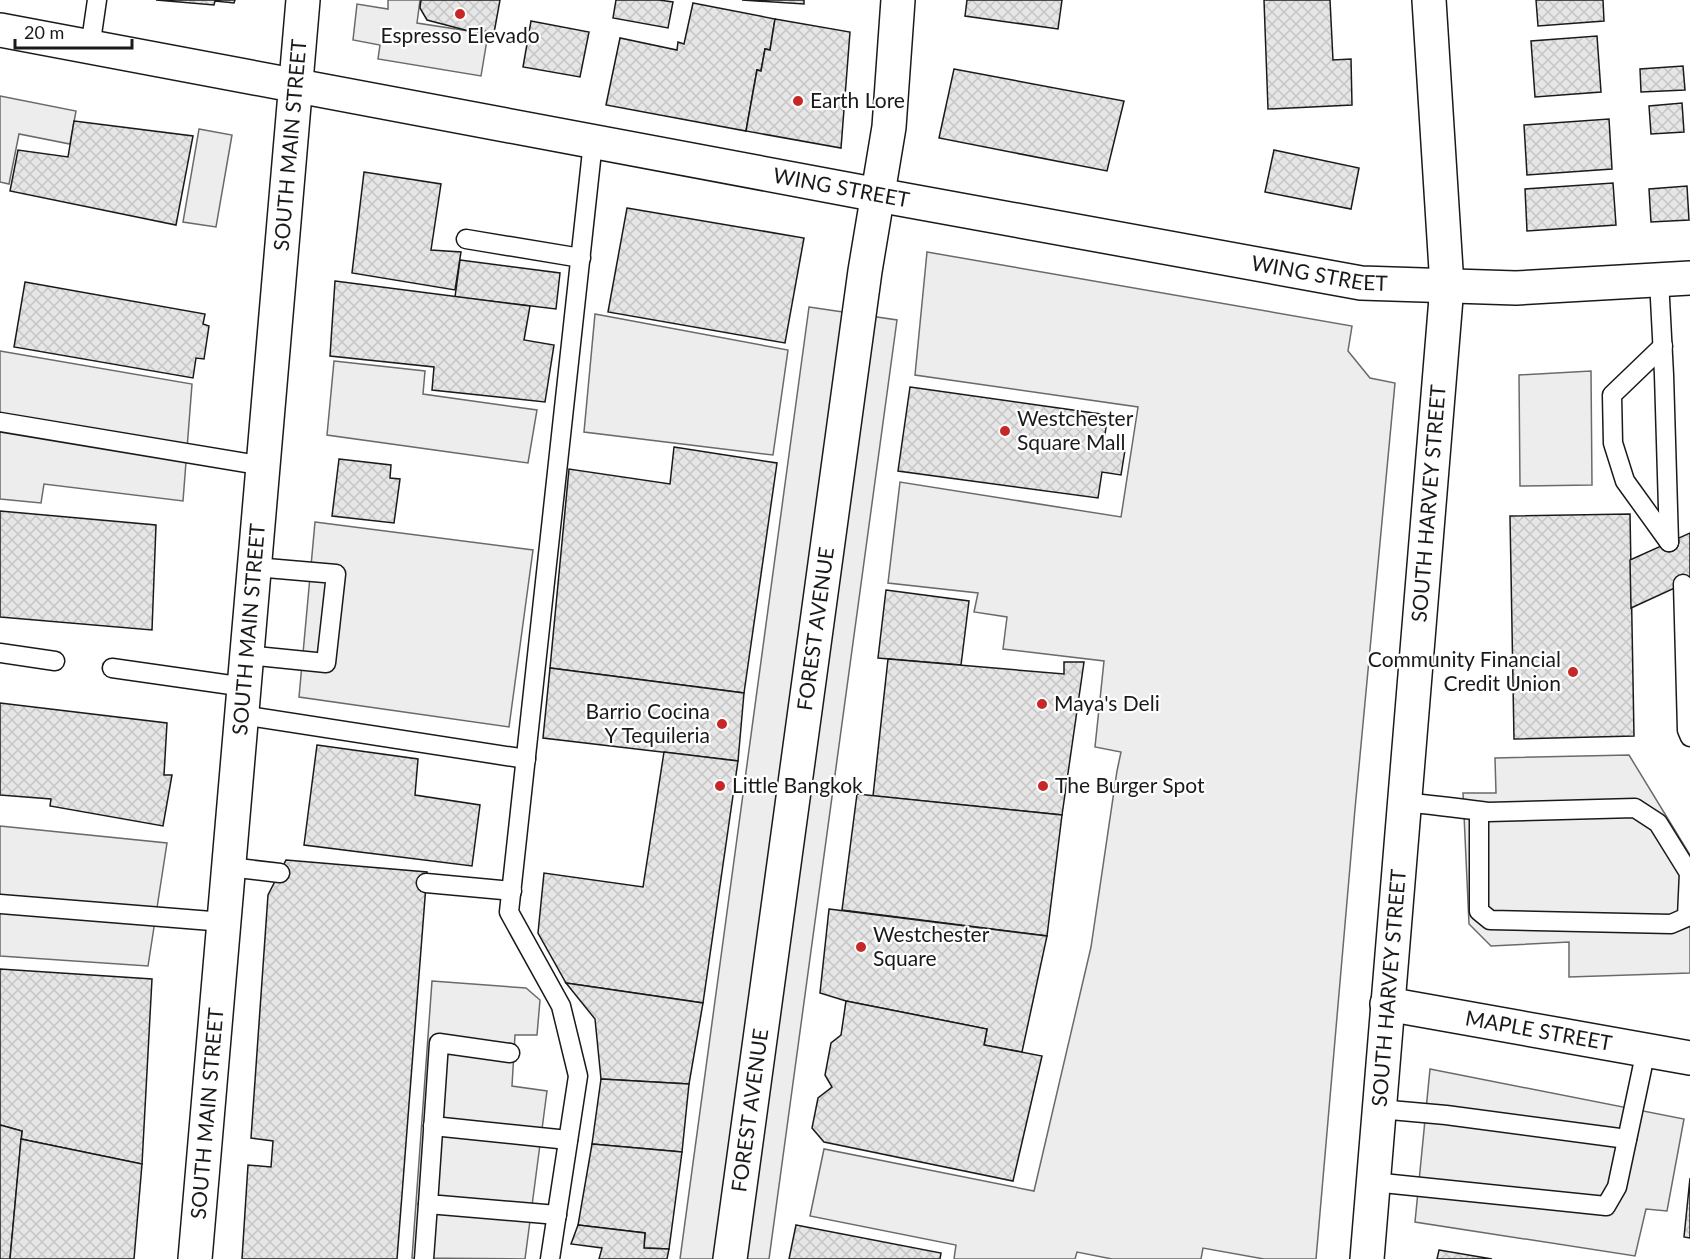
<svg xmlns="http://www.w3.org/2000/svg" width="1690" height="1259" viewBox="0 0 1690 1259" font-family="Lato,sans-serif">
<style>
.built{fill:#ededed;stroke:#6a6a6a;stroke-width:1.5}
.building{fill:url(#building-cross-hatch);stroke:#1a1a1a;stroke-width:1.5}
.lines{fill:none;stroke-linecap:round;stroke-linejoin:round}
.lane-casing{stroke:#1a1a1a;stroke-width:21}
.street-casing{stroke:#1a1a1a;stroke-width:36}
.secondary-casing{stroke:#1a1a1a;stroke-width:36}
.lane{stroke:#fff;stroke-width:18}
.street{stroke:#fff;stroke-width:33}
.secondary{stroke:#fff;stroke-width:33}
.poi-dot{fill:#c62828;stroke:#fff;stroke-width:2}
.labels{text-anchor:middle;stroke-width:4.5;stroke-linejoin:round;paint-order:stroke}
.poi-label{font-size:21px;fill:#1a1a1a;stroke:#fff;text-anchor:start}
.street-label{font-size:21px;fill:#1a1a1a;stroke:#fff}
</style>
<defs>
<pattern id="building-cross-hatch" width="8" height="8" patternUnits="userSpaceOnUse" patternTransform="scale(1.5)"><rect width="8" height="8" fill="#e6e6e6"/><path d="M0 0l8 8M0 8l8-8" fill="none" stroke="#c5c5c5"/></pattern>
</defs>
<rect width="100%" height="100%" fill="#fff"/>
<g class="built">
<polygon points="388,0 420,0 417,23 488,34 481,76 378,59 380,45 353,40 357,4 388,9"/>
<polygon points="0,96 76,111 70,144 19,134 9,184 0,182"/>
<polygon points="199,129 232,135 216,227 183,222"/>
<polygon points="927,252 1352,326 1348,351 1370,378 1395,383 1355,809 1316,1259 1264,1259 1203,1248 1201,1259 1112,1259 1077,1252 1075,1259 954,1259 956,1245 810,1216 824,1149 1034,1191 1091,947 1117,771 1121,752 1095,747 1104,661 1003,649 1007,617 974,612 978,593 888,583 900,482 1121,517 1138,407 915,375"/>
<polygon points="809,307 897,320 769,1259 680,1259"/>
<polygon points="595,314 788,350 773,455 584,432"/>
<polygon points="0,351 192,384 183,501 44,484 41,503 0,499"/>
<polygon points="334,361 425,371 423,394 537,410 528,463 327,435"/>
<polygon points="1591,371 1592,485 1520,486 1519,375"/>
<polygon points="315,522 533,550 509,727 299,697"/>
<polygon points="1629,755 1690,855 1690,973 1569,977 1569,942 1491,946 1469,924 1463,793 1496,793 1495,758"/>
<polygon points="0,826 167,843 148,966 0,956"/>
<polygon points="432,981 526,988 540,1000 537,1035 515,1035 512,1086 547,1091 525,1259 412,1258"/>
<polygon points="1430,1069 1684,1119 1667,1211 1646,1209 1635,1256 1415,1222"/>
</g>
<g class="building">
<polygon points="156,0 235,0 234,3 215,1 214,5"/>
<polygon points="421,0 500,0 494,33 469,28 469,31 427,20 420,8"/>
<polygon points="616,0 659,0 673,2 668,28 613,18"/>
<polygon points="742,0 804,0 804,4"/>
<polygon points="967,0 1062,0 1058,29 965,16"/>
<polygon points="1264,0 1330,0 1333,60 1351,59 1352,105 1268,109"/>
<polygon points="1536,0 1603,0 1604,21 1538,26"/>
<polygon points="693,3 775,19 770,50 765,49 761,71 757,70 746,131 606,105 620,38 677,50 678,42 684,44"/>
<polygon points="775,19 850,32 841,148 746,131 757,70 761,71 765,49 770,50"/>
<polygon points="531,21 589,32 580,77 523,67"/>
<polygon points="1597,36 1601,92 1535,97 1531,41"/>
<polygon points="1683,66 1685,90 1641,92 1640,69"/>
<polygon points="954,69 1124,101 1107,171 939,138"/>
<polygon points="1682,103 1684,132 1651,134 1649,106"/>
<polygon points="1609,119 1612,169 1527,175 1524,125"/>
<polygon points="74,121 193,136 176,225 10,191 18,150 68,157"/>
<polygon points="1274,150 1359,168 1351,209 1265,192"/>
<polygon points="364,172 441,184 431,250 461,252 455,290 352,273"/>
<polygon points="1613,183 1616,225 1527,231 1525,189"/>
<polygon points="1687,186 1689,220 1651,222 1649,189"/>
<polygon points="627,208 804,238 785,343 608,312"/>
<polygon points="460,260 560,273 556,309 455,297"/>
<polygon points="335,281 530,306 524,340 554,345 545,402 432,390 434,367 330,356"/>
<polygon points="25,282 205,314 203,324 209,326 204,359 196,358 193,378 14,347"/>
<polygon points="910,387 1108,415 1103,447 1125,450 1121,475 1102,472 1098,498 898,471"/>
<polygon points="674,447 777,463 744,693 550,668 569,469 670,484"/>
<polygon points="339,459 391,465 390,478 400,479 394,523 332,516"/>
<polygon points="0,511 156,525 152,630 0,617"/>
<polygon points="1630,514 1634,736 1514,739 1510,516"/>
<polygon points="1690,533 1690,581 1631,608 1630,560"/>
<polygon points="886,590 969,601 961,665 878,658"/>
<polygon points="888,659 1064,674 1064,662 1084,662 1062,815 873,796"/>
<polygon points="550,668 744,693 738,761 543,738"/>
<polygon points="0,703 167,723 164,775 172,775 163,826 50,806 51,799 0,795"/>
<polygon points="317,745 418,759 415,795 480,805 472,866 304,845"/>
<polygon points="664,752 738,761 703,1003 566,983 538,933 544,873 643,887"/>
<polygon points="857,794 1062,815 1047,936 842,910"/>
<polygon points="286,860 427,872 397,1259 242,1259 248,1165 271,1167 273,1141 251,1138 268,895"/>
<polygon points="829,909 1047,936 1022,1052 984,1045 987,1029 846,1001 820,993"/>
<polygon points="0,969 152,979 142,1164 21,1139 22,1131 0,1125"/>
<polygon points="566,983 703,1003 689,1084 601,1079 595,1019"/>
<polygon points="846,1001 987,1029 984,1045 1042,1056 1013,1181 824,1142 812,1128 818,1098 832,1087 825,1075 831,1043 841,1035"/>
<polygon points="601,1079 689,1084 682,1152 592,1144"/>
<polygon points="0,1125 22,1131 10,1259 0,1259"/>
<polygon points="21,1139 142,1164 134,1259 10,1259"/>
<polygon points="592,1144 682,1152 669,1249 644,1248 645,1233 578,1225"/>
<polygon points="1690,1178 1690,1238 1684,1237"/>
<polygon points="578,1225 645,1233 644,1248 669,1249 667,1259 599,1259 602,1248 571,1244"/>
<polygon points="796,1225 941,1253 940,1259 789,1259"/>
<polygon points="1439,1250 1492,1259 1437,1259"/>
</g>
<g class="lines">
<defs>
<g id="lane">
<polyline points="90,48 97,0"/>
<polyline points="466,239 581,258"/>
<polyline points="1659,280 1664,375 1669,542"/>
<polyline points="1663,346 1612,395 1613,443 1625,481 1669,542"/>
<polyline points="0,422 264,466"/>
<polyline points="1683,584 1687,730 1690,737"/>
<polyline points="0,653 55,661"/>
<polyline points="247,655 326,663 336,574 255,567"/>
<polyline points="112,668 245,687"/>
<polyline points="242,715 526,759"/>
<path d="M1404,802C1432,805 1460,808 1488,812L1635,808L1658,823L1689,873L1687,917L1671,924L1490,920L1479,911V811"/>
<polyline points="229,867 280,873"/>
<polyline points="426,883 512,891"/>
<polyline points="0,904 224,922"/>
<polyline points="510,1053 439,1043 428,1204 557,1215"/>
<polyline points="1379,1109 1446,1115 1627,1139"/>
<polyline points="433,1126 568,1140"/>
<polyline points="1373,1182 1606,1206 1617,1187 1646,1050"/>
<polyline points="424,1259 428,1204"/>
<polyline points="550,1259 578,1076 561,1006 509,912 593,142"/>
</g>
<g id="street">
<path id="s1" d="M0,30L878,195L1361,283L1516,288L1690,278"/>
<path id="s2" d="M1387,1004L1690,1058"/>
<path id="s3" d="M730,1259L865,271L889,127L898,0"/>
</g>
<g id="secondary">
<path id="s4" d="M195,1259L303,0"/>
<path id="s5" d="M1367,1259L1447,286L1429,0"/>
</g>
</defs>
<use href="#lane" class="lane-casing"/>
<use href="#street" class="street-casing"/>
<use href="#secondary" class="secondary-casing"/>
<use href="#lane" class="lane"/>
<use href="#street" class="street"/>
<use href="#secondary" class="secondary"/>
</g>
<g class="poi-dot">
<circle cx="460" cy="14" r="6"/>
<circle cx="798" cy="101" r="6"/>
<circle cx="1005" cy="431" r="6"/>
<circle cx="1573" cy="672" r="6"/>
<circle cx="1042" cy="704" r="6"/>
<circle cx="722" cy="724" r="6"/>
<circle cx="720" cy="786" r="6"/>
<circle cx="1043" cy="786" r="6"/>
<circle cx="861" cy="947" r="6"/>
</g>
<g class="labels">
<g class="poi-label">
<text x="460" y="43" text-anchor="middle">Espresso Elevado</text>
<text x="810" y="108">Earth Lore</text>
<text x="1017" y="426">Westchester<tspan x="1017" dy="24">Square Mall</tspan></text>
<text x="1561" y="667" text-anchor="end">Community Financial<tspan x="1561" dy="24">Credit Union</tspan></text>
<text x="1054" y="711">Maya's Deli</text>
<text x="710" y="719" text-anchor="end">Barrio Cocina<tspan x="710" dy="24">Y Tequileria</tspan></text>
<text x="732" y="793">Little Bangkok</text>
<text x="1055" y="793">The Burger Spot</text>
<text x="873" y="942">Westchester<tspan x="873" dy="24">Square</tspan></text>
</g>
<g class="street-label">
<text dy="7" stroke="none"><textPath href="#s4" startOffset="1118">SOUTH MAIN STREET</textPath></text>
<text dy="7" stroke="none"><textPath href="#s1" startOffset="856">WING STREET</textPath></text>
<text dy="7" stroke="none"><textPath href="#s1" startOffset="1342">WING STREET</textPath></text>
<text dy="7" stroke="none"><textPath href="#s5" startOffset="758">SOUTH HARVEY STREET</textPath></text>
<text dy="7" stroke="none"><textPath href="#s4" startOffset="632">SOUTH MAIN STREET</textPath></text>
<text dy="7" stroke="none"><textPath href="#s3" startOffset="636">FOREST AVENUE</textPath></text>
<text dy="7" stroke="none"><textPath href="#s5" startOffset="272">SOUTH HARVEY STREET</textPath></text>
<text dy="7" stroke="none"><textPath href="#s2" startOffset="154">MAPLE STREET</textPath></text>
<text dy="7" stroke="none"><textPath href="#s3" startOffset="150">FOREST AVENUE</textPath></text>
<text dy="7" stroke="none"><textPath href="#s4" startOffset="146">SOUTH MAIN STREET</textPath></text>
</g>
</g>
<path d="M15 39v9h117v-9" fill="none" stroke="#1a1a1a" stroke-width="3"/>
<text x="24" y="39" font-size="18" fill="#1a1a1a" stroke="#ffffff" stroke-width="4.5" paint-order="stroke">20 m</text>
</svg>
